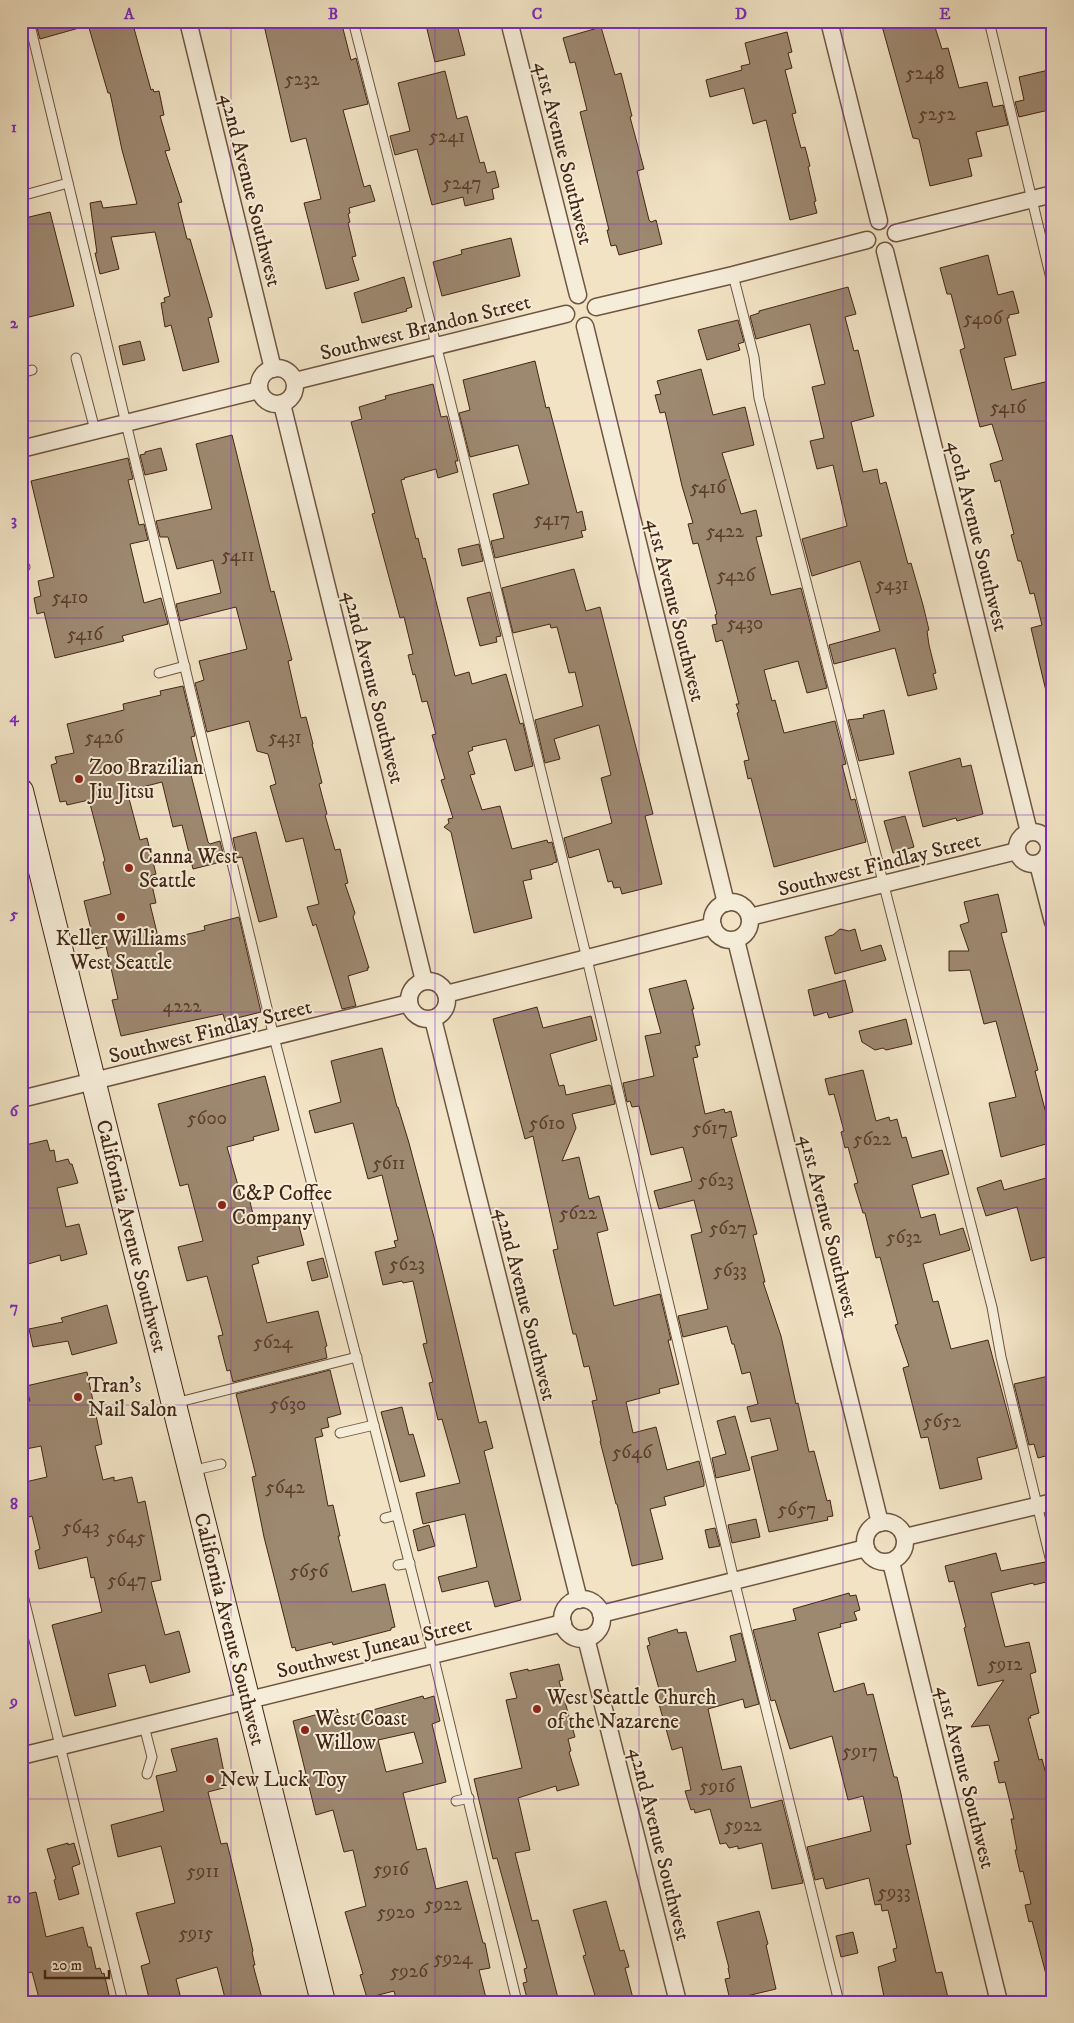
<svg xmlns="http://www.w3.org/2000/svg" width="1074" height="2023" viewBox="0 0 1074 2023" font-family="'IM FELL DW Pica',serif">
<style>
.building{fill:#9d8870;stroke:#432615;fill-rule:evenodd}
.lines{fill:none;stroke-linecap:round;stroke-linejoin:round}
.service-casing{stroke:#6e5541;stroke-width:11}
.minor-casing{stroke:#6e5541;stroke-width:19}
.secondary-casing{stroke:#432615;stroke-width:26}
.service{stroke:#f6edd9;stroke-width:9}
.minor{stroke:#f6edd9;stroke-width:16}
.secondary{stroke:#f6edd9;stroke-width:24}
.grid{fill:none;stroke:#7b2cbf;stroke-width:1;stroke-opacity:0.55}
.poi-dot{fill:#8f2418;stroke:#f6edd9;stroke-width:2}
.labels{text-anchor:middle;stroke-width:4;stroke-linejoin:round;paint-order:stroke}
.number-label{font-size:19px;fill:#5a3e2c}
.street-label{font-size:21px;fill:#432615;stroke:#f6edd9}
.poi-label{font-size:21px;fill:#432615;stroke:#f6edd9;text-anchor:start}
.neatline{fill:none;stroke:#7b2cbf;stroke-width:2}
.grid-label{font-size:16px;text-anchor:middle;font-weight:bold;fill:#7b2cbf}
</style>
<rect width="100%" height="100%" fill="#f1e3c4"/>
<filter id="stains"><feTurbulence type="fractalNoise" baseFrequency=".004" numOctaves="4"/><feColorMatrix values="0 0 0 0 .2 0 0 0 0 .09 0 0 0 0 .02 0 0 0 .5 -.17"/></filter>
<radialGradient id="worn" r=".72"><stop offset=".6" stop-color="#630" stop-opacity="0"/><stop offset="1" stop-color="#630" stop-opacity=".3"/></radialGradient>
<g class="building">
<polygon points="35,21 85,21 86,26 40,39"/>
<polygon points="87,21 132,21 151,90 153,89 154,92 159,91 164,115 160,116 170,150 165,151 182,202 178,203 187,239 190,239 212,314 212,317 208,318 219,362 183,371 171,325 165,327 161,303 165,302 164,298 170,296 155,232 111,237 119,269 100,274 95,253 97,253 90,203 101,201 103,208 137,204 122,150 110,93 108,93"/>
<polygon points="263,21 341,21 351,60 356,58 368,104 343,110 364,187 370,185 375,201 349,208 350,213 348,214 350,222 348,223 356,256 352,257 359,280 326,289 304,203 321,199 306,138 291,142"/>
<polygon points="425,21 456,21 465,55 435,62"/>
<polygon points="886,21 933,21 942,49 948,48 959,88 987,82 993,107 1003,105 1008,125 976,132 982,156 968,159 972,176 930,186 919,139 913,138 882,26 887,24"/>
<polygon points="601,27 615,75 621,73 632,116 630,117 644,169 637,171 649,220 651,222 656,220 662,244 619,255 616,245 611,246 607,230 609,230 580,112 587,110 575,62 570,63 563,38"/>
<polygon points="787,32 792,52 788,53 792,68 785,70 796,113 792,114 801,148 805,147 810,166 808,167 816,201 814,202 817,213 790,220 766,120 753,124 744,88 710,97 706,80 742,70 741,66 750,64 745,43"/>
<polygon points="1053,69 1053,109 1019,117 1015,102 1024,100 1019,77"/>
<polygon points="445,71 457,119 467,116 480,163 484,162 487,173 495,171 499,187 492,189 494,199 465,206 463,197 432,205 417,149 395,155 390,136 410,131 398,83"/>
<polygon points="50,212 74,306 21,319 21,219"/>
<polygon points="511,238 520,276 442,296 433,262 462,254 461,250"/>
<polygon points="988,255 998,295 1013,291 1019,313 1009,315 1009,318 1007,318 1016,355 1004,358 1012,390 1053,380 1053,690 1046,691 1031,628 1042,625 1034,593 1030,594 1021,561 1018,561 1011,535 1014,534 1000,480 995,482 990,464 1003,460 992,424 980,427 960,350 965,348 951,294 947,294 940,268"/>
<polygon points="404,277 412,307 406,309 407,311 362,323 354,293"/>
<polygon points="848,287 856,314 845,317 854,351 858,350 874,416 851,422 863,472 877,469 880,484 886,482 908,564 911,563 923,605 929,630 927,631 929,645 936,673 933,674 937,689 908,696 895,648 834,664 829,645 880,631 860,561 812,576 802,539 847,526 833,465 817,469 810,441 824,438 812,387 825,384 810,324 756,339 750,316 759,313 759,311"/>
<polygon points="738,320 744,342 738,344 740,350 707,360 698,330"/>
<polygon points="140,341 145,360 123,365 119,346"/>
<polygon points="535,361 546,408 549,407 577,513 582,511 586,530 581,531 583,537 495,558 491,541 504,538 493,494 529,484 518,445 470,457 459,413 470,410 463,380"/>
<polygon points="701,369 713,415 745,407 754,445 722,453 741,514 756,510 762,536 756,537 771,595 801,588 827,688 807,693 798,661 764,670 772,701 775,700 784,733 835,721 846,764 842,765 851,800 855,799 866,842 774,867 751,778 748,779 744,761 749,760 737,713 739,712 736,704 739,704 723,642 722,640 716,642 712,625 717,624 715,615 717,614 698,543 693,544 688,524 693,523 682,486 665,412 660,413 655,395 661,394 657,381"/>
<polygon points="433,384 441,417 447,416 458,461 455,461 458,472 438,478 436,469 404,478 405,479 401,480 416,539 418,538 423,559 425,558 455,676 469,672 472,684 506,674 520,724 523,723 533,766 515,771 506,739 472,747 473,750 468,752 475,774 470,775 482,810 500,806 512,849 547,840 548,843 552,842 557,862 553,863 553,864 530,870 532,879 523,881 532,918 474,933 451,832 444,827 449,823 448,819 453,818 441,780 445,779 432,735 436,734 427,701 422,702 415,674 413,675 408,655 413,654 404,617 400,618 372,514 375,513 351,422 362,419 359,407 386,399 385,396"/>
<polygon points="232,435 267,576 271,592 274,591 292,660 288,661 301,718 306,717 313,744 312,744 322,783 319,784 327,814 325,815 335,850 340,849 348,883 345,884 355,913 353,917 369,968 367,968 368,970 348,976 356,1006 342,1009 316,924 313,926 307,907 319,904 303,838 286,842 270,786 276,784 268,754 257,751 249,721 207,732 195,683 204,680 199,661 247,649 236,607 180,621 176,604 221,593 213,560 177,569 168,537 160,537 156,521 212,509 196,444"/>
<polygon points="161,448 167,470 145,475 140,455 145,454 145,452"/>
<polygon points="128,458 133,479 128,480 139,525 144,524 148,540 130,544 144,603 161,598 168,624 122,636 124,641 55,658 44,612 37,614 34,598 41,596 38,581 54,577 31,481"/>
<polygon points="479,544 483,561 462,566 458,549"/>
<polygon points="574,569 586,611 600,607 653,814 645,816 662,884 622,894 620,887 614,888 612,881 608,882 599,849 569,858 564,838 612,823 601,778 611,775 599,725 554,739 560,759 545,763 535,720 583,706 575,672 569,673 557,627 551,628 550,624 513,633 502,588"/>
<polygon points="490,592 501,636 496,637 497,642 480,646 467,598"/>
<polygon points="183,686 195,736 191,737 200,773 191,775 208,842 210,844 220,841 225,861 193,869 182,825 173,827 162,782 127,791 140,840 147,838 156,874 150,876 156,903 150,904 159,941 205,930 204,926 239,917 261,1012 225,1021 223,1014 121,1036 112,1000 118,999 106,946 96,949 84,901 111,894 103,862 105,861 89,800 67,805 66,801 60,802 51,765 57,763 55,757 74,753 67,724 124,710 123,704 161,695 160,691"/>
<polygon points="884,710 894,754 859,761 848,720 864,718 863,715"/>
<polygon points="960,758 962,767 971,765 983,814 957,821 956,818 923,827 909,772"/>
<polygon points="905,816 914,847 893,853 884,821"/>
<polygon points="256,832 277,917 259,922 242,857 237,858 233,838"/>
<polygon points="998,894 1007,932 1001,933 1038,1070 1035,1071 1049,1125 1053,1124 1053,1142 1001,1157 989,1103 1016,1097 996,1021 984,1024 970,970 949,971 949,951 969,951 960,925 969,922 964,902"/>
<polygon points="840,929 849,931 855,929 861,951 881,945 886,960 835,974 825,937 833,935"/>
<polygon points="686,980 694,1009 692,1009 700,1045 695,1046 698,1057 693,1058 705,1114 724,1109 725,1113 731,1111 737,1136 731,1138 757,1234 753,1235 765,1282 763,1282 781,1336 796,1404 798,1403 809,1452 814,1451 827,1501 830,1500 833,1516 827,1517 828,1520 769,1532 751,1457 778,1450 770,1418 751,1422 747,1407 758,1404 750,1372 742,1374 734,1344 732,1344 727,1326 683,1337 678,1316 708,1309 691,1235 702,1232 694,1200 659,1209 654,1191 692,1181 683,1147 651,1155 639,1106 632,1107 630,1101 627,1102 623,1083 654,1076 645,1036 661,1033 649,989"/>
<polygon points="845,980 853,1012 829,1018 827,1012 814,1016 808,990"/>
<polygon points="537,1007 543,1028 591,1016 597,1040 550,1054 559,1086 564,1085 566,1095 609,1085 611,1086 615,1104 572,1114 576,1128 562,1161 579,1157 589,1199 599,1196 608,1230 597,1233 614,1306 660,1294 671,1340 668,1340 679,1384 659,1389 660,1393 626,1402 633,1433 656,1427 667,1470 699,1461 704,1482 704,1486 664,1497 666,1505 650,1509 663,1559 632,1566 617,1504 616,1504 600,1441 601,1441 592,1401 597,1400 589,1366 584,1367 576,1334 573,1334 553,1250 558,1249 533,1136 525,1139 493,1019"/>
<polygon points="906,1019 912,1044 886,1050 883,1048 875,1050 862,1042 859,1031"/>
<polygon points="382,1048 397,1107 398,1107 409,1143 435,1241 479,1423 486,1421 493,1448 484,1451 521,1600 495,1607 488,1581 442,1592 438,1577 477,1567 465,1514 423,1524 416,1493 460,1483 442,1419 438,1420 429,1383 433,1382 423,1344 427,1343 413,1281 403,1283 402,1281 383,1285 375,1252 396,1247 394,1241 398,1240 382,1175 368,1179 353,1123 315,1133 309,1111 341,1102 331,1061"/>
<polygon points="863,1070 876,1121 889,1117 890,1121 897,1119 902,1138 906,1137 912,1158 942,1150 949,1174 912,1185 921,1218 935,1214 940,1235 963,1228 970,1250 923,1264 933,1302 938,1301 951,1349 988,1340 1017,1448 977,1458 982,1479 940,1489 928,1437 921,1438 903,1368 909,1366 895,1325 898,1324 880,1257 876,1258 865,1213 863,1213 854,1184 858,1183 848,1147 845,1148 841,1132 844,1131 834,1094 829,1095 825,1079"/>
<polygon points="265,1076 279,1130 253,1137 254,1140 227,1147 241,1196 248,1194 256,1226 296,1215 304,1245 257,1257 259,1263 252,1265 267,1323 318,1311 327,1346 325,1347 327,1358 233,1382 230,1370 227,1371 218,1336 223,1335 207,1276 187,1281 178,1247 203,1241 188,1184 180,1186 158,1104"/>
<polygon points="47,1140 50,1151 54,1150 56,1162 68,1159 70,1164 72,1164 78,1183 57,1188 66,1227 79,1224 87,1254 61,1261 60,1255 21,1266 21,1146"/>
<polygon points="1053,1176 1053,1255 1031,1261 1017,1207 986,1216 977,1188 1001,1180 1004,1190"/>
<polygon points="323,1258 328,1277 312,1281 307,1262"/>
<polygon points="107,1305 117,1343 72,1355 68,1341 33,1347 29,1329 63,1322 61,1318"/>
<polygon points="330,1370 341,1414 327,1418 329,1427 321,1429 323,1436 315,1438 328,1506 333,1505 340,1536 338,1536 352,1592 385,1584 395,1627 391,1628 391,1630 333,1645 332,1642 296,1651 295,1647 292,1648 264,1537 252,1477 256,1476 236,1394"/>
<polygon points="87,1372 102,1444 95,1446 103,1480 114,1477 114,1481 132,1477 138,1503 145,1501 161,1580 151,1582 165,1635 179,1631 190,1672 150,1683 145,1665 108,1674 116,1706 75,1716 52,1625 102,1612 94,1577 91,1578 87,1557 39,1569 35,1551 40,1549 32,1516 29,1517 28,1514 21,1516 21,1483 47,1477 41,1446 21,1450 21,1403 30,1401 26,1386"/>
<polygon points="1053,1375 1053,1454 1038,1458 1034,1444 1029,1445 1014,1384"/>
<polygon points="402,1407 409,1435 413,1434 425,1476 400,1482 381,1412"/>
<polygon points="735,1416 750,1470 716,1478 712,1458 726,1454 717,1421"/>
<polygon points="756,1519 760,1537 732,1543 728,1525"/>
<polygon points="429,1525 435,1546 418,1551 413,1530"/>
<polygon points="715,1528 720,1546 709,1548 705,1530"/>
<polygon points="996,1553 1001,1571 1045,1562 1050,1581 1034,1585 1033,1583 991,1593 1005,1647 1029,1642 1036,1672 1030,1674 1039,1713 1030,1716 1031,1718 1028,1718 1039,1760 1042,1759 1053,1800 1053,1977 1047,1978 1032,1921 1029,1922 1025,1905 1031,1904 1023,1871 1020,1872 1015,1850 1017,1850 1011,1819 1014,1819 1005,1782 999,1783 994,1762 999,1761 989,1725 971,1727 1004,1680 978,1686 964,1628 966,1627 954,1581 949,1582 945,1566"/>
<polygon points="849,1593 850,1596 856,1595 860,1610 854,1612 857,1620 840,1624 841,1627 818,1633 834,1692 864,1683 867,1695 873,1694 894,1777 897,1777 901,1794 911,1844 906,1845 936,1973 942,1972 949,2002 885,2002 878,1967 896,1961 893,1949 897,1948 888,1910 882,1911 881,1904 875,1905 869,1878 826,1889 823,1878 815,1880 807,1847 871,1831 863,1796 848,1800 832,1736 790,1749 775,1700 771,1701 753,1630 796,1620 793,1609"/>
<polygon points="677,1629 678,1633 686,1632 697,1672 736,1661 730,1636 741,1633 759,1704 745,1708 743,1699 708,1709 722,1770 741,1766 751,1808 782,1800 803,1883 772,1889 762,1843 738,1849 738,1846 729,1848 726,1843 720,1844 710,1809 695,1813 694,1809 691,1810 685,1791 691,1790 682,1747 672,1750 655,1690 659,1689 647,1646 650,1645 648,1638"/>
<polygon points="559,1664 563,1680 559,1681 575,1737 568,1739 571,1751 569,1752 579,1785 557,1791 556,1786 518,1798 530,1850 515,1853 532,1921 538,1920 559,2002 528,2002 523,1983 527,1982 524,1969 527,1968 497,1858 493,1859 474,1779 522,1768 506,1700 517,1698 510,1673 528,1669 528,1671"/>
<path d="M423,1696L424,1699L434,1696L440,1721L432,1724L446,1782L403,1793L417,1850L426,1848L436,1889L467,1881L483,1943H485L490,1968L479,1970L487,2002H397L394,1991L367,1998L360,1975L363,1974L345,1912L366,1906L353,1850L344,1852L333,1810L316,1815L293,1721L337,1709L340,1719ZM414,1732L423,1763L386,1772L378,1740Z"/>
<polygon points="217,1738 227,1787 208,1792 221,1844 227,1843 230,1855 253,1951 252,1952 255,1965 253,1965 263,2002 226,2002 217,1967 176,1979 180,1995 150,2002 141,1966 150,1963 136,1913 175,1903 161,1846 118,1857 111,1825 164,1811 156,1776 177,1771 171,1749"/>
<polygon points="68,1843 68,1845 74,1843 80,1864 72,1867 79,1894 59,1900 54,1880 56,1879 47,1849"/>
<polygon points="36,1892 46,1937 83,1927 88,1947 91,1947 96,1969 100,1968 102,1974 104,1973 110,1999 100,2002 40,2002 32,1972 21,1975 21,1895"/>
<polygon points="606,1901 620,1951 624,1950 629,1967 625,1968 634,2002 597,2002 583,1956 586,1955 573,1910"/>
<polygon points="759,1911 768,1944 766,1945 776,1989 730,2000 725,1979 730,1978 728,1968 729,1968 717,1922"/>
<polygon points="853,1932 858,1953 841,1957 836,1936"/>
</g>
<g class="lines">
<defs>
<g id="service">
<polyline points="29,21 274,1037 433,1655 517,2002"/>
<polyline points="353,21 442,368 587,959 734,1580 839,2002"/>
<polyline points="989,21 1053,287"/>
<polyline points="21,196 68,183"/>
<polyline points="733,275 754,357 759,398 992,1307 1001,1357 1053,1570"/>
<polyline points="76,358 95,430"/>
<polyline points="21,373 32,370"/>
<polyline points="21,568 25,567"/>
<polyline points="159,673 185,666"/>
<polyline points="175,1403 357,1357"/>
<polyline points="340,1433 374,1425"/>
<polyline points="191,1471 221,1464"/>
<polyline points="385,1518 397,1515"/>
<polyline points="398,1565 410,1563"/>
<polyline points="21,1587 123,2002"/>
<polyline points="144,1726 152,1757 147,1774"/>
<polyline points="456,1801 469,1798"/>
</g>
<g id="minor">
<polyline points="188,21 273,369"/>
<polyline points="509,21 578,295"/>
<polyline points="829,21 879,221"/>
<polyline points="896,233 1053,194"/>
<polyline points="885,251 1029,832"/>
<polyline points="596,307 733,275 867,240"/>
<polyline points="585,326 726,903"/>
<circle cx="277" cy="386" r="18"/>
<polyline points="295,381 566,314"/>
<polyline points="282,404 424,981"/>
<polyline points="21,449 259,390"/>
<circle cx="1033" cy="848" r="16"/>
<polyline points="1038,864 1053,922"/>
<circle cx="731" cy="921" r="19"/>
<polyline points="750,917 1017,851"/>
<polyline points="736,940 880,1523"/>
<circle cx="428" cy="1000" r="19"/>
<polyline points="446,994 713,926"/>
<polyline points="433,1019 579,1600"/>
<polyline points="21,1099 409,1003"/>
<circle cx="885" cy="1542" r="20"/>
<polyline points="905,1537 1053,1502"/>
<polyline points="891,1562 999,2002"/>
<circle cx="582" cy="1619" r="20"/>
<polyline points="601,1614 866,1548"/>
<polyline points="586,1638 678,2002"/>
<polyline points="21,1756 563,1623"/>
</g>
<polyline id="secondary" points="21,791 323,2002"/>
</defs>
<use href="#service" class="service-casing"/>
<use href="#minor" class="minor-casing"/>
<use href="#secondary" class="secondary-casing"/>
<use href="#service" class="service"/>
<use href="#minor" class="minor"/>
<use href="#secondary" class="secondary"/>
</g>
<path class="grid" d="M231,21V2002M435,21V2002M639,21V2002M843,21V2002M21,224H1053M21,421H1053M21,618H1053M21,815H1053M21,1012H1053M21,1208H1053M21,1405H1053M21,1602H1053M21,1799H1053"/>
<g class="poi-dot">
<circle cx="79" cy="779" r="5"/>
<circle cx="129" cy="868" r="5"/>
<circle cx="121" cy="917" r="5"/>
<circle cx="222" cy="1205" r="5"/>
<circle cx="78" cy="1397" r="5"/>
<circle cx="537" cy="1709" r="5"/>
<circle cx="305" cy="1730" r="5"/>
<circle cx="210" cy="1779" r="5"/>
</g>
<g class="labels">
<g class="number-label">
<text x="925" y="79">5248</text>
<text x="302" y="85">5232</text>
<text x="937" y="120">5252</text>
<text x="447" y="142">5241</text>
<text x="462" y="189">5247</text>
<text x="983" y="324">5406</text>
<text x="1008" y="413">5416</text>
<text x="708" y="493">5416</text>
<text x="552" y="525">5417</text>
<text x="725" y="537">5422</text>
<text x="238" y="561">5411</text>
<text x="736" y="581">5426</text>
<text x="892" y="590">5431</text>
<text x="70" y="603">5410</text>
<text x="745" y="629">5430</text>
<text x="85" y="640">5416</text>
<text x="104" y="743">5426</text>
<text x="285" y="743">5431</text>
<text x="182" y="1012">4222</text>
<text x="207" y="1124">5600</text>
<text x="547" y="1129">5610</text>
<text x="710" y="1134">5617</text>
<text x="872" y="1145">5622</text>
<text x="389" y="1169">5611</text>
<text x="716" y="1186">5623</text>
<text x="578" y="1219">5622</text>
<text x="728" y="1234">5627</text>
<text x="904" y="1243">5632</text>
<text x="407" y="1270">5623</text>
<text x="730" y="1276">5633</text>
<text x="273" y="1348">5624</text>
<text x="288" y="1410">5630</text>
<text x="942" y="1427">5652</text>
<text x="632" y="1458">5646</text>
<text x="285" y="1493">5642</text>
<text x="797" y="1515">5657</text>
<text x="81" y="1533">5643</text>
<text x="126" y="1543">5645</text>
<text x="309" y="1577">5656</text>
<text x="127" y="1586">5647</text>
<text x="1005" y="1670">5912</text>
<text x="860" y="1757">5917</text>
<text x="717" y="1792">5916</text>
<text x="743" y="1831">5922</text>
<text x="391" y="1875">5916</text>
<text x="203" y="1877">5911</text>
<text x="894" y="1898">5933</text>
<text x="443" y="1910">5922</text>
<text x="396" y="1918">5920</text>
<text x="196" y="1939">5915</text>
<text x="453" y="1964">5924</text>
<text x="409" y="1977">5926</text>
</g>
<g class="street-label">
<text transform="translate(564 153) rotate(76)" y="7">41st Avenue Southwest</text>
<text transform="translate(251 190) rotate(76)" y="7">42nd Avenue Southwest</text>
<text transform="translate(425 327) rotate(-14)" y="7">Southwest Brandon Street</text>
<text transform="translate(978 536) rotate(76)" y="7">40th Avenue Southwest</text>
<text transform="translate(676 610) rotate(76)" y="7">41st Avenue Southwest</text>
<text transform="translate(374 687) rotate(76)" y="7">42nd Avenue Southwest</text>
<text transform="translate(879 864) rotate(-14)" y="7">Southwest Findlay Street</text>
<text transform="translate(210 1031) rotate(-14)" y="7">Southwest Findlay Street</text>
<text transform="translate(829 1226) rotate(76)" y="7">41st Avenue Southwest</text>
<text transform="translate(132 1236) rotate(76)" y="7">California Avenue Southwest</text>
<text transform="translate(526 1304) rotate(76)" y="7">42nd Avenue Southwest</text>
<text transform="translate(230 1629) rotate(76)" y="7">California Avenue Southwest</text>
<text transform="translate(374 1647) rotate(-14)" y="7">Southwest Juneau Street</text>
<text transform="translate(966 1777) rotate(76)" y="7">41st Avenue Southwest</text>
<text transform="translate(660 1844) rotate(76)" y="7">42nd Avenue Southwest</text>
</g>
<g class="poi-label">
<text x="89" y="774">Zoo Brazilian<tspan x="89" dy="24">Jiu Jitsu</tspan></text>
<text x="139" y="863">Canna West<tspan x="139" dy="24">Seattle</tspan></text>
<text x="121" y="945" text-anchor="middle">Keller Williams<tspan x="121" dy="24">West Seattle</tspan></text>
<text x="232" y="1200">C&amp;P Coffee<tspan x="232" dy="24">Company</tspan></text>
<text x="88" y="1392">Tran’s<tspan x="88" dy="24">Nail Salon</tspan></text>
<text x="547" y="1704">West Seattle Church<tspan x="547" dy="24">of the Nazarene</tspan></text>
<text x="315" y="1725">West Coast<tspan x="315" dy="24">Willow</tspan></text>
<text x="220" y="1786">New Luck Toy</text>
</g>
</g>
<rect width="1074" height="2023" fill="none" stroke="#f1e3c4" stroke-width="55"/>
<path d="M45 1970v8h64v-8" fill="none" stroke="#432615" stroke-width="2.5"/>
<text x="52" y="1970" font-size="15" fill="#432615" stroke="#f6edd9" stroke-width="4" paint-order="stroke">20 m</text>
<rect x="28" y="28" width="1018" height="1968" class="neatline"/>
<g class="grid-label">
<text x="129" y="19">A</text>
<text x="333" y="19">B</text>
<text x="537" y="19">C</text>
<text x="741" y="19">D</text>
<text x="945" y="19">E</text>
<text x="14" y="132">1</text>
<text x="14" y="328">2</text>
<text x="14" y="525">3</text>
<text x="14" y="722">4</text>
<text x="14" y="919">5</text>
<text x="14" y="1116">6</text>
<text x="14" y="1312">7</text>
<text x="14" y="1509">8</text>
<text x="14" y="1706">9</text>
<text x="14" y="1903">10</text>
</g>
<rect width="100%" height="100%" filter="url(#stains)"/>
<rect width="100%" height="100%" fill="url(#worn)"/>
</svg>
